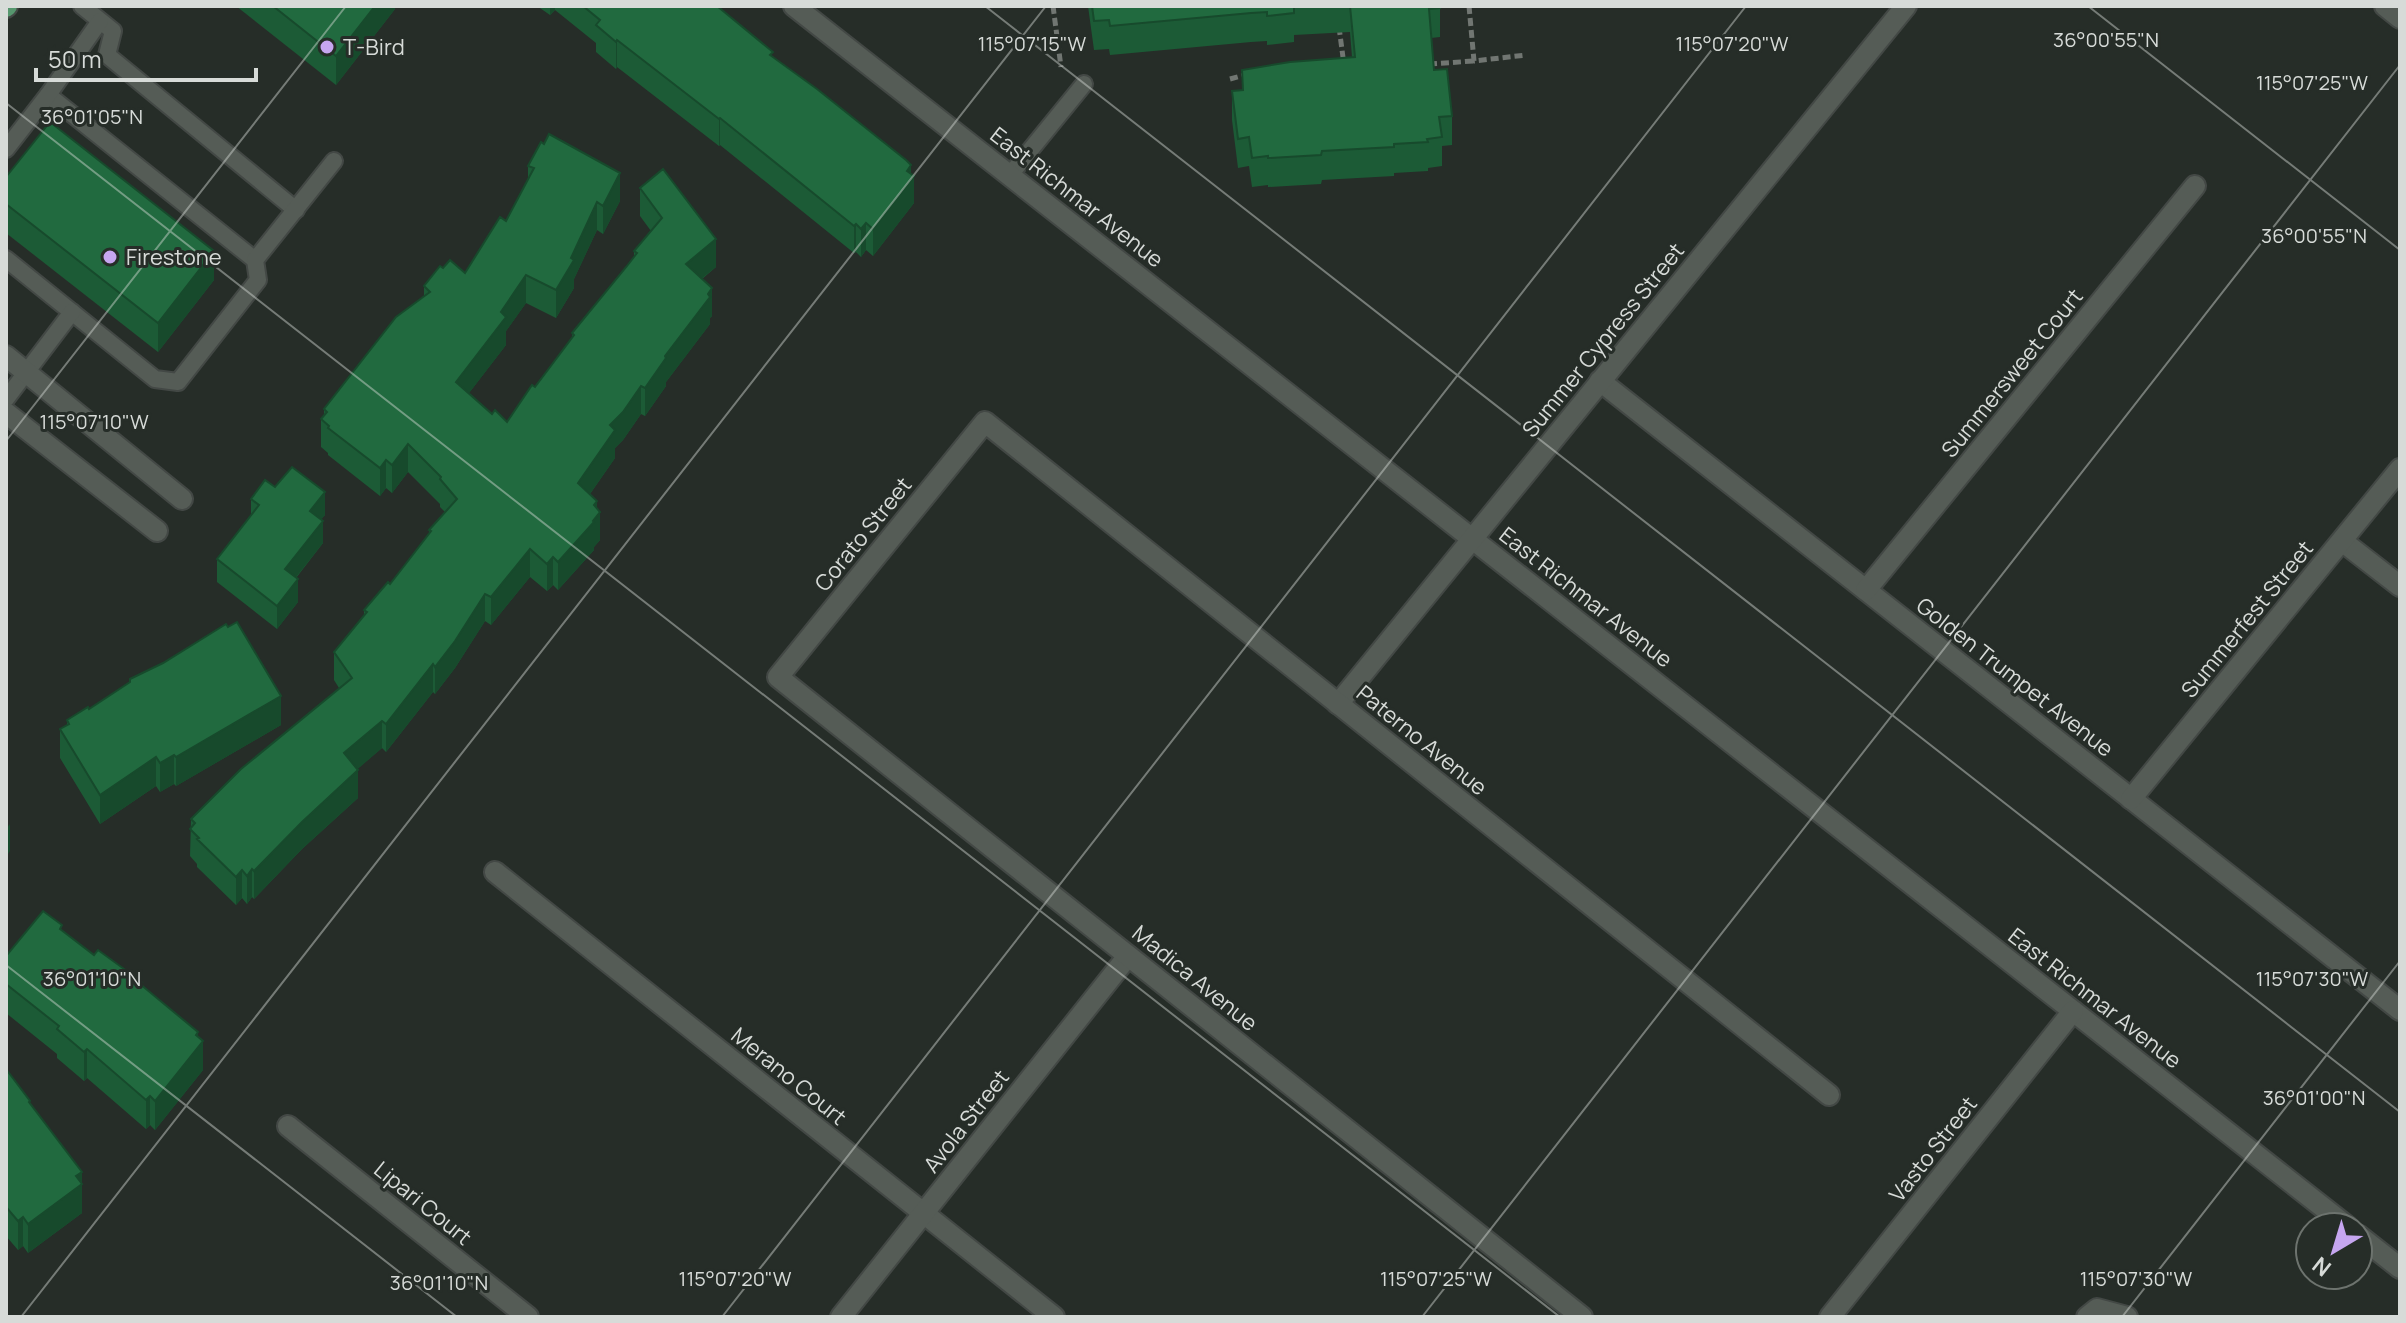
<svg xmlns="http://www.w3.org/2000/svg" width="2406" height="1323" viewBox="0 0 2406 1323" font-family="Manrope,sans-serif">
<style>
.lines{fill:none;stroke-linecap:round;stroke-linejoin:round}
.service-casing{stroke:#434845;stroke-width:20}
.minor-casing{stroke:#434845;stroke-width:24}
.primary-casing{stroke:#434845;stroke-width:24}
.path{stroke:#717672;stroke-width:5;stroke-dasharray:8 4;stroke-linecap:butt}
.service{stroke:#555c56;stroke-width:16}
.minor{stroke:#555c56;stroke-width:20}
.primary{stroke:#56976e;stroke-width:20}
.wall{fill:#1c5b36}
.shaded-wall{fill:#174a2c}
.building{fill:#216a3f;stroke:#174a2c;stroke-width:2}
.ticks{fill:none;stroke:#d7dbd8;stroke-width:2;stroke-opacity:0.45}
.poi-dot{fill:#c6a6f0;stroke:#262d28;stroke-width:3}
.labels{text-anchor:middle;stroke-width:6;stroke-linejoin:round;paint-order:stroke}
.poi-label{font-size:22px;fill:#d7dbd8;stroke:#262d28;text-anchor:start}
.street-label{font-size:22px;fill:#d7dbd8;stroke:#262d28}
.ticks-label{font-size:20px;text-anchor:middle;fill:#d7dbd8;stroke:#262d28;stroke-width:6;stroke-linejoin:round;paint-order:stroke}
</style>
<rect width="100%" height="100%" fill="#262d28"/>
<g class="lines">
<defs>
<g id="service">
<polyline points="82,6 113,31 107,55 296,210"/>
<polyline points="48,95 255,260"/>
<polyline points="6,149 48,95 100,21"/>
<polyline points="1010,175 1084,84"/>
<polyline points="6,259 155,379 178,382 258,280 255,260 334,161"/>
<polyline points="6,399 72,312"/>
</g>
<g id="minor">
<polyline points="794,6 2348,1227"/>
<polyline points="2385,6 2400,18"/>
<polyline points="6,356 182,499"/>
<polyline points="1600,381 2400,1010"/>
<polyline points="6,413 157,531"/>
<polyline points="2342,541 2400,586"/>
<polyline points="1866,590 2195,186"/>
<polyline points="1338,704 1906,6"/>
<polyline points="2131,799 2400,469"/>
<polyline points="495,872 1054,1317"/>
<polyline points="288,1126 528,1317"/>
<polyline points="2358,1235 2400,1268"/>
<polyline points="841,1317 1128,956"/>
<polyline points="1582,1317 778,677 985,422 1829,1095"/>
<polyline points="1830,1317 2073,1011"/>
<polyline points="2087,1317 2097,1309 2127,1317"/>
</g>
<polyline id="primary" points="6,7 7,6"/>
</defs>
<use href="#service" class="service-casing"/>
<use href="#minor" class="minor-casing"/>
<use href="#primary" class="primary-casing"/>
<g class="path">
<polyline points="1053,6 1061,67"/>
<polyline points="1469,6 1474,61 1526,55"/>
<polyline points="1339,27 1344,65"/>
<polyline points="1429,64 1474,61"/>
<polyline points="1230,79 1248,74"/>
</g>
<use href="#service" class="service"/>
<use href="#minor" class="minor"/>
<use href="#primary" class="primary"/>
</g>
<g class="wall">
<polygon points="236,6 395,6 395,9 336,85"/>
<polygon points="537,6 717,6 773,57 911,174 914,203 873,256 866,250 861,257 856,252 854,253 720,145 719,146 617,67 616,69 596,52 596,43 555,10 550,15"/>
<polygon points="1088,6 1440,6 1440,37 1431,38 1434,70 1452,116 1452,145 1442,146 1442,166 1428,168 1428,171 1394,173 1394,176 1322,180 1321,184 1268,187 1268,185 1252,187 1249,166 1238,168 1232,120 1232,91 1242,90 1242,70 1352,57 1350,32 1294,35 1294,42 1267,45 1267,41 1251,42 1110,55 1109,49 1094,50"/>
<polygon points="528,166 620,201 603,234 597,230 574,279 574,288 556,318 526,303 506,331 506,345 469,393 492,414 507,422 572,338 572,333 634,257 634,251 651,231 640,216 640,188 716,267 702,279 712,316 710,318 710,324 666,382 666,386 645,416 641,414 623,440 615,448 615,458 590,494 597,509 600,540 594,547 594,550 558,590 553,585 547,591 530,577 491,625 485,621 455,668 435,694 433,692 386,752 382,748 357,769 358,798 302,849 254,899 252,897 247,904 242,898 236,905 197,867 197,864 190,856 191,819 339,688 334,680 334,652 364,615 364,610 390,584 429,534 429,530 445,512 440,507 440,504 408,472 392,493 386,488 380,496 328,455 328,453 321,447 321,419 324,416 324,409 424,296 424,286 443,268 465,273 506,221 528,181"/>
<polygon points="6,177 214,280 158,352 6,233"/>
<polygon points="275,487 325,515 321,519 323,543 296,578 298,602 277,629 217,582 217,559 251,516 251,499"/>
<polygon points="130,679 281,725 176,786 174,784 160,792 156,786 100,824 60,758 60,729 67,725 67,720 89,709 130,682"/>
<polygon points="62,930 94,955 142,985 198,1037 203,1070 155,1130 150,1125 146,1129 87,1078 84,1081 57,1058 57,1054 6,1013 6,956"/>
<polygon points="6,1069 30,1104 82,1172 82,1213 28,1253 23,1246 18,1250 6,1236"/>
</g>
<g class="shaded-wall">
<polygon points="375,6 395,6 395,9 336,85 336,56"/>
<polygon points="550,6 555,6 555,10 550,15"/>
<polygon points="617,40 617,67 616,69 616,42"/>
<polygon points="720,118 720,145 719,146 719,119"/>
<polygon points="911,165 911,180 914,176 914,203 873,256 873,229"/>
<polygon points="620,173 620,201 603,234 603,206"/>
<polygon points="597,202 597,230 574,279 574,288 556,318 556,290"/>
<polygon points="866,223 866,250 861,257 861,229"/>
<polygon points="856,224 856,252 854,253 854,226"/>
<polygon points="716,239 716,267 686,291 686,264"/>
<polygon points="214,251 214,280 158,352 158,323"/>
<polygon points="526,275 526,303 506,331 506,345 456,410 456,382 501,312"/>
<polygon points="712,288 712,316 710,318 710,324 666,382 666,386 645,416 645,388 665,356"/>
<polygon points="641,386 641,414 623,440 615,448 615,458 578,511 578,483 610,425"/>
<polygon points="408,444 408,472 392,493 392,465"/>
<polygon points="386,460 386,488 380,496 380,468"/>
<polygon points="325,492 325,515 310,533 310,511"/>
<polygon points="597,501 597,515 600,512 600,540 594,547 594,550 558,590 558,562"/>
<polygon points="323,521 323,543 285,591 285,569"/>
<polygon points="530,549 530,577 491,625 491,597"/>
<polygon points="553,557 553,585 547,591 547,564"/>
<polygon points="298,579 298,602 277,629 277,606"/>
<polygon points="485,594 485,621 455,668 435,694 435,667"/>
<polygon points="433,664 433,692 386,752 386,724"/>
<polygon points="281,696 281,725 176,786 176,757"/>
<polygon points="382,721 382,748 344,781 344,753"/>
<polygon points="174,755 174,784 160,792 160,763"/>
<polygon points="156,757 156,786 100,824 100,795"/>
<polygon points="358,770 358,798 302,849 254,899 254,871 302,822"/>
<polygon points="10,824 10,851 6,857 6,829"/>
<polygon points="252,869 252,897 247,904 247,876"/>
<polygon points="242,870 242,898 236,905 236,877"/>
<polygon points="198,1032 198,1047 203,1041 203,1070 155,1130 155,1101"/>
<polygon points="87,1049 87,1078 84,1081 84,1052"/>
<polygon points="150,1096 150,1125 146,1129 146,1100"/>
<polygon points="82,1172 82,1213 28,1253 28,1224 76,1176"/>
<polygon points="23,1217 23,1246 18,1250 18,1221"/>
</g>
<g class="building">
<polygon points="273,6 375,6 336,56"/>
<polygon points="583,6 717,6 773,52 770,55 817,89 906,160 911,165 907,171 914,176 873,229 866,223 861,229 856,224 854,226 720,118 719,119 617,40 616,42 596,25 600,20"/>
<polygon points="1092,6 1294,6 1294,13 1267,16 1267,12 1251,13 1110,26 1109,20 1094,21"/>
<polygon points="1350,6 1440,6 1440,8 1429,9 1434,70 1447,69 1452,116 1439,117 1442,137 1427,139 1428,142 1394,144 1394,147 1322,151 1321,155 1268,158 1268,156 1252,158 1249,137 1238,139 1232,91 1243,90 1242,70 1290,62 1355,57"/>
<polygon points="50,122 214,251 158,323 6,204 6,177"/>
<polygon points="549,134 620,173 603,206 597,202 571,258 574,260 556,290 526,275 501,312 506,317 456,382 492,414 495,410 507,422 532,385 535,387 574,335 572,333 627,266 637,253 634,251 662,218 640,188 663,169 716,239 686,264 712,288 708,294 710,297 665,356 666,358 645,388 641,386 623,412 610,425 615,430 578,483 597,501 594,505 600,512 593,521 594,522 558,562 553,557 547,564 530,549 491,597 485,594 455,641 435,667 433,664 386,724 382,721 344,753 358,770 302,822 254,871 252,869 247,876 242,870 236,877 197,839 199,838 190,829 195,823 191,819 241,769 352,678 334,652 367,612 364,610 388,582 390,584 401,570 431,531 429,530 457,499 440,479 441,477 408,444 392,465 386,460 380,468 328,428 329,426 321,419 327,412 324,409 396,317 430,292 424,286 440,266 443,268 450,260 465,273 500,217 506,221 534,168 528,166 541,142 544,144"/>
<polygon points="292,467 325,492 310,511 323,521 285,569 298,579 277,606 217,559 259,505 251,499 265,480 275,487"/>
<polygon points="237,622 281,696 176,757 174,755 160,763 156,757 100,795 60,729 69,724 67,720 88,707 89,709 130,682 130,679 163,663 226,624 228,627"/>
<polygon points="43,911 62,925 60,929 94,955 98,950 142,982 140,984 198,1032 196,1035 203,1041 155,1101 150,1096 146,1100 87,1049 84,1052 57,1029 59,1026 6,984 6,956"/>
<polygon points="6,1069 30,1101 29,1102 82,1172 76,1176 82,1184 28,1224 23,1217 18,1221 6,1207"/>
</g>
<path class="ticks" d="M985,6L2400,1112M2088,6L2400,250M6,103L1560,1317M6,441L346,6M6,965L457,1317M21,1317L1046,6M722,1317L1746,6M1422,1317L2400,65M2122,1317L2400,961"/>
<g class="poi-dot">
<circle cx="327" cy="47" r="8"/>
<circle cx="110" cy="257" r="8"/>
</g>
<g class="labels">
<g class="poi-label">
<text x="343" y="55">T-Bird</text>
<text x="126" y="265">Firestone</text>
</g>
<g class="street-label">
<text transform="translate(1077 197) rotate(38)" y="8">East Richmar Avenue</text>
<text transform="translate(1603 340) rotate(-51)" y="8">Summer Cypress Street</text>
<text transform="translate(2012 373) rotate(-51)" y="8">Summersweet Court</text>
<text transform="translate(863 534) rotate(-51)" y="8">Corato Street</text>
<text transform="translate(1586 597) rotate(38)" y="8">East Richmar Avenue</text>
<text transform="translate(2247 619) rotate(-51)" y="8">Summerfest Street</text>
<text transform="translate(2015 677) rotate(38)" y="8">Golden Trumpet Avenue</text>
<text transform="translate(1422 740) rotate(39)" y="8">Paterno Avenue</text>
<text transform="translate(1195 978) rotate(39)" y="8">Madica Avenue</text>
<text transform="translate(2095 998) rotate(38)" y="8">East Richmar Avenue</text>
<text transform="translate(789 1076) rotate(39)" y="8">Merano Court</text>
<text transform="translate(966 1121) rotate(-52)" y="8">Avola Street</text>
<text transform="translate(1933 1149) rotate(-52)" y="8">Vasto Street</text>
<text transform="translate(423 1203) rotate(39)" y="8">Lipari Court</text>
</g>
</g>
<g class="ticks-label">
<text x="2106" y="47">36°00'55"N</text>
<text x="1032" y="51">115°07'15"W</text>
<text x="1732" y="51">115°07'20"W</text>
<text x="2312" y="90">115°07'25"W</text>
<text x="92" y="124">36°01'05"N</text>
<text x="2314" y="243">36°00'55"N</text>
<text x="94" y="429">115°07'10"W</text>
<text x="92" y="986">36°01'10"N</text>
<text x="2312" y="986">115°07'30"W</text>
<text x="2314" y="1105">36°01'00"N</text>
<text x="735" y="1286">115°07'20"W</text>
<text x="1436" y="1286">115°07'25"W</text>
<text x="2136" y="1286">115°07'30"W</text>
<text x="439" y="1290">36°01'10"N</text>
</g>
<rect width="2406" height="1323" fill="none" stroke="#d7dbd8" stroke-width="16"/>
<g transform="translate(2334 1251) rotate(218)"><circle r="38" fill="#262d28" stroke="#6d736e" stroke-width="2"/>
<path d="M0-6L14 30L0 20L-14 30Z" fill="#c6a6f0"/>
<text y="-12" font-size="22" font-weight="bold" text-anchor="middle" fill="#d7dbd8">N</text>
</g>
<path d="M36 68v12h220v-12" fill="none" stroke="#d7dbd8" stroke-width="4"/>
<text x="48" y="68" font-size="24" fill="#d7dbd8" stroke="#262d28" stroke-width="6" paint-order="stroke">50 m</text>
</svg>
